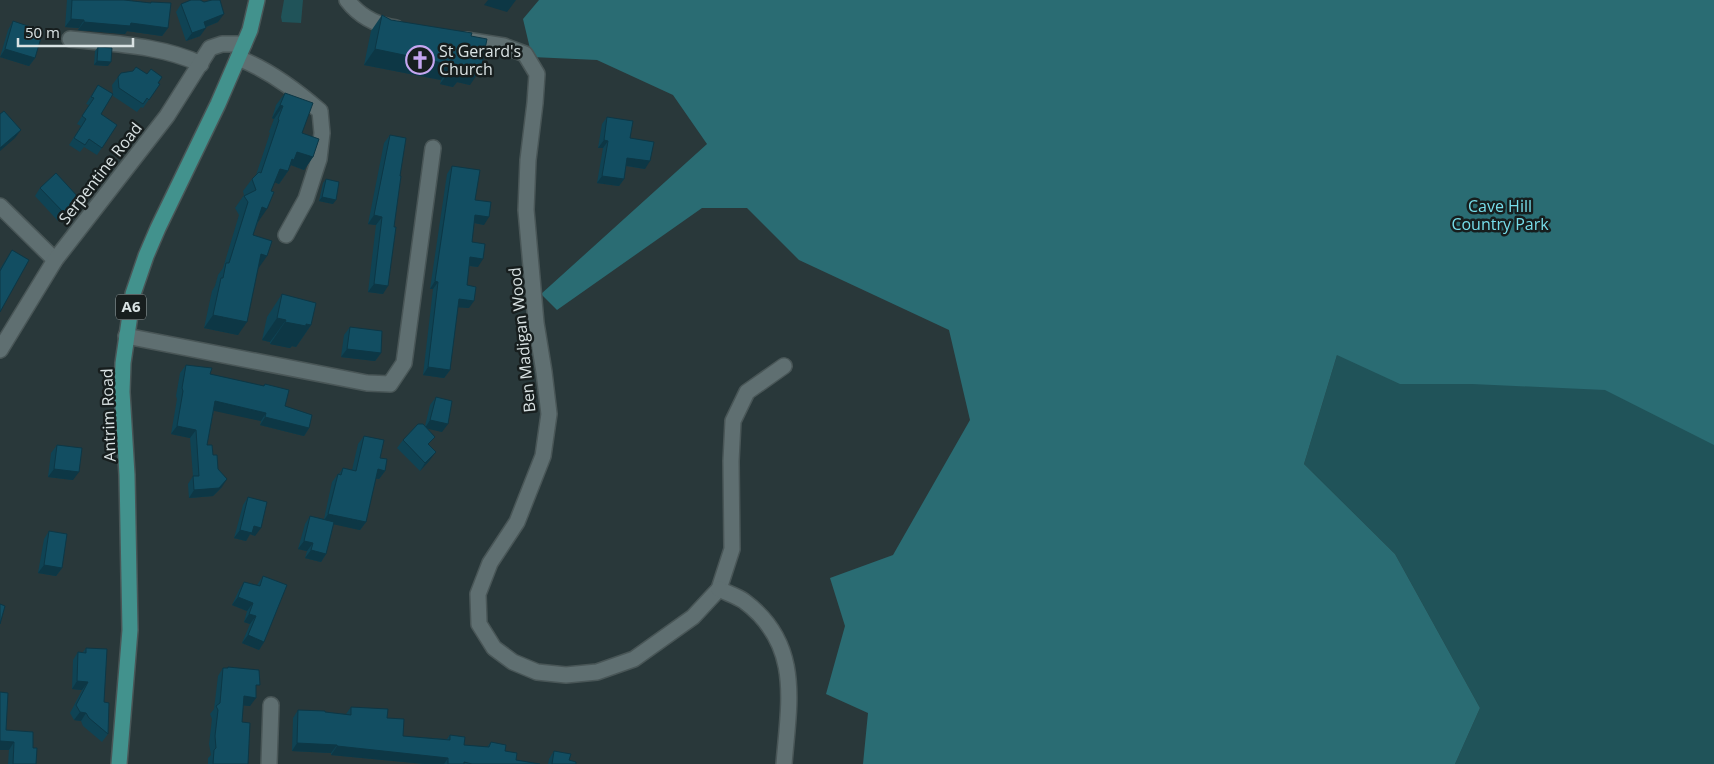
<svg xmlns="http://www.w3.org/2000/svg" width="1714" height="764" viewBox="0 0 1714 764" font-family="'Open Sans',sans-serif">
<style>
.green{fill:#205359}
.forest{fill:#2a6c73}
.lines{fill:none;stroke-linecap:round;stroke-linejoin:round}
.minor-casing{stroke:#495657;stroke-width:18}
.major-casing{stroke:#495657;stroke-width:18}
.minor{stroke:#5f6f71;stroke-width:15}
.major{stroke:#42928d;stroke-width:15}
.wall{fill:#0f4354}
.shaded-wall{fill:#0d3745}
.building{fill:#124e62;stroke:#0d3745}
.labels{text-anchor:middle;stroke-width:5;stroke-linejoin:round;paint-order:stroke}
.shield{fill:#171e1e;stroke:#9fa7a8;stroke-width:1}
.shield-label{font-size:15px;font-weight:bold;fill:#d9e2e3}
.poi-label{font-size:16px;fill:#d9e2e3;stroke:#171e1e;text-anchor:start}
.street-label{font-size:16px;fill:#d9e2e3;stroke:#171e1e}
.park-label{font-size:16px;fill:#77ddea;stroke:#171e1e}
</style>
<rect width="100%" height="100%" fill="#29383a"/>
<g class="green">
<polygon points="284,0 303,0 301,23 282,22 281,17"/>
<polygon points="1714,0 1714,764 1455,764 1480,708 1395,554 1304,464 1337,355"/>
</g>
<polygon class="forest" points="539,0 1714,0 1714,445 1605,390 1472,384 1400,384 1337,355 1304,464 1395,554 1480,708 1455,764 863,764 868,713 826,694 845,626 830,578 893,555 970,420 949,330 799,260 747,208 702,208 557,310 541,294 707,144 673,95 597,60 532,57 523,19"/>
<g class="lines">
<defs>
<g id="minor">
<path d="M347,0C360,17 376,25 396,28"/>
<path d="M70,39C114,44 160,45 201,64"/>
<polyline points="466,40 504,46 525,54 537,74 535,103 528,160 526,210 536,323 544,372 549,414 543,456 517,522 490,563 478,594 479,624 494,648 513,662 537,672 566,675 597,672 634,659 693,617 719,589 732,549 731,461 733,421 747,392 784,366"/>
<path d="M238,58C267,69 297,91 320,111L322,133L319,159L306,199L286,235"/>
<polyline points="0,206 55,260"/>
<polyline points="126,336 367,383 390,384 404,363 433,148"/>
<polyline points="0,350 55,260 167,116 210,48 222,44 244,44"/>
<path d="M719,589C727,593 737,596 744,601C802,644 789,702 784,764"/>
<polyline points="269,764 271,705"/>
</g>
<polyline id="major" points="119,764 130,630 127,475 122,392 123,363 133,294 146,256 158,228 218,104 244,44 250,30 257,0"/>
</defs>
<use href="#minor" class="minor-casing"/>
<use href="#major" class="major-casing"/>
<use href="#minor" class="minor"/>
<use href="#major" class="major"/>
</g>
<g class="wall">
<polygon points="67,0 124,0 150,3 151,2 168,28 162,36 127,31 125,34 78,30 79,28 65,27"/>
<polygon points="181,4 218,22 206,27 200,36 186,41 176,12"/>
<polygon points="382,15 391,20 471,36 470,85 457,82 453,87 440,84 441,80 364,65 371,31"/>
<polygon points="13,21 35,58 29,66 0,57 8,30"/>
<polygon points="98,47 108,66 94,65 95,51"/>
<polygon points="121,73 160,84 143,108 141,107 137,112 113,96 113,94 101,114 117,125 97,155 84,147 80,152 69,145 81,126 77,124 89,105 86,104 98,85 113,94 112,85"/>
<polygon points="285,93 313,157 304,170 291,165 288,171 279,184 275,182 258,222 253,235 258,269 238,335 204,328 212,291 215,286 218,275 223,268 239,215 235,208 244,195 243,191 252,179 256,175 270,133 269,132 274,119 272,118 276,105"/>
<polygon points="607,117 630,138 645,169 626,166 624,179 619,186 597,183 603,148 598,148 602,124"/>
<polygon points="390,135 400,176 394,227 383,294 368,292 376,225 368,224 384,143"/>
<polygon points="452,166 475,200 484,225 474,223 472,242 478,267 469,266 467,285 469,308 458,307 450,370 444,378 423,375 433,289 430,289 447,174"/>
<polygon points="326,179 333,204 319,201 323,183"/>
<polygon points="40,188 73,206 58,221 35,196"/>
<polygon points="12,250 0,312 0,269"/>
<polygon points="282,294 311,325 296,347 292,346 290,348 270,344 270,342 262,340 267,317"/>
<polygon points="350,327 381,353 375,361 341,357 344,335"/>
<polygon points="186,365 210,374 263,386 265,384 285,406 309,428 304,436 260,425 261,421 214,410 207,445 213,455 218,469 222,487 213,496 189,498 188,484 193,476 190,438 171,434 177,399 176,396 180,373"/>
<polygon points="436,397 442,432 427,428 430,460 420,471 397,448 403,440 425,426 430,405"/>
<polygon points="364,436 380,458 385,471 379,479 376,478 366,522 360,530 334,524 326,554 321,562 305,558 307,551 298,549 305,524 310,516 324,519 332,482 338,474 339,474 343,468 352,470 358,444"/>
<polygon points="57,445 73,480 48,477 51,453"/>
<polygon points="248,497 255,536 250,534 246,541 234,538 243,505"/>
<polygon points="49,531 62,568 56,576 38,573 44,539"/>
<polygon points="263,576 264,642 259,650 242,643 250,624 244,622 247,611 232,605 239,590 244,582 257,585"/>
<polygon points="86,648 104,702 108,734 102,742 83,726 81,721 74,720 70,713 82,690 72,689 73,660 78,652 83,652"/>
<polygon points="228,667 256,690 250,706 243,705 242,722 248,764 208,764 208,758 211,755 209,744 212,719 210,714 214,709 218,676 223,668 227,668"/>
<polygon points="0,692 6,730 33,748 36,764 8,764 9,750 0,750"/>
<polygon points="351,707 387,718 403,736 447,739 450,735 464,745 487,747 491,742 505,751 516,760 540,764 425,764 331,755 331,753 292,751 293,718 298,710 346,714"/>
<polygon points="554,751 569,760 576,764 548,764 549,759"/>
</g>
<g class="shaded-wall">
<polygon points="488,0 516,0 507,12 484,5"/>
<polygon points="224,14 218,22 198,30 204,22"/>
<polygon points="71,19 84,20 79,28 65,27"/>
<polygon points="84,22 131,23 168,28 162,36 127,31 125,34 78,30"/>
<polygon points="206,28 200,36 186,41 192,33"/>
<polygon points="5,49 35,58 29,66 0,57"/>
<polygon points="375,49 452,65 441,80 364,65"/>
<polygon points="97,61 111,62 108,66 94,65"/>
<polygon points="465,66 481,69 470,85 457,82 453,87 440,84 451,69"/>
<polygon points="280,105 283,106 274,119 272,118"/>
<polygon points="21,130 15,138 0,151 0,148"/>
<polygon points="604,140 608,141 603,148 598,148"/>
<polygon points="297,152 313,157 304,170 291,165 287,171 288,171 279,184 271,181 280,169"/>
<polygon points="627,158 650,161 645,169 622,165"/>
<polygon points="602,176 624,179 619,186 597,183"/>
<polygon points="322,197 336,200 333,204 319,201"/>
<polygon points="79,198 73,206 58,221 64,213"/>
<polygon points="262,207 267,209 258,222 253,220"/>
<polygon points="374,215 382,217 376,225 368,224"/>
<polygon points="475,215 489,217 484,225 470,222"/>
<polygon points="261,254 267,256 258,269"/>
<polygon points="470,257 483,259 478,267 465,265"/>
<polygon points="435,281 438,282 433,289 430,289"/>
<polygon points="374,284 388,286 383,294 368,292"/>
<polygon points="459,299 474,301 469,308 454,307"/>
<polygon points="213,315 247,322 238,335 204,328"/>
<polygon points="277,318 286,320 270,342 262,340"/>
<polygon points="285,322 311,325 296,347 292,346 290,348 270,344"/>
<polygon points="347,349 381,353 375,361 341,357"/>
<polygon points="428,367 450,370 444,378 423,375"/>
<polygon points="215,401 266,413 261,421 210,410"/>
<polygon points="265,417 309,428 304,436 260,425"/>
<polygon points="430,420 448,424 442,432 425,428"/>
<polygon points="177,426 196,430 190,438 171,434"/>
<polygon points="436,452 430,460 420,471 425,463"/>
<polygon points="54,469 79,472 73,480 48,477"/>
<polygon points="378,469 385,471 379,479 372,478"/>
<polygon points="227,479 222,487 213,496 189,498 194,490"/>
<polygon points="328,514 366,522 360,530 323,522"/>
<polygon points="254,526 261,528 255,536 250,534 246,541 234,538 240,530"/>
<polygon points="304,541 313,543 307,551 298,549"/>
<polygon points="311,550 326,554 321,562 305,558"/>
<polygon points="44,565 62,568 56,576 38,573"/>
<polygon points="238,597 253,603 247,611 232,605"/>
<polygon points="249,614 256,616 250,624 244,622"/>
<polygon points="248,635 264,642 259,650 242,643"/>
<polygon points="77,681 88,682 82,690 72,689"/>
<polygon points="244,696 256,698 250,706 238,705"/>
<polygon points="80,712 86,713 81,721 74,720"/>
<polygon points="0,741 14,742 9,750 0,750"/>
<polygon points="297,743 337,745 331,753 292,751"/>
<polygon points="337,746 448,758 444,764 425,764 331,755"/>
</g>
<g class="building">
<polygon points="72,0 124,0 151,3 151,2 171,3 168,28 131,23 130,26 84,22 84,20 71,19"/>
<polygon points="191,0 200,0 204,2 212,0 220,0 224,14 204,22 206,28 192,33 181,4"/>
<polygon points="382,15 391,20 472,33 471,36 487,39 481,69 465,66 464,71 451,69 452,65 375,49"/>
<polygon points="13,21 43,31 35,58 5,49"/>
<polygon points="98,47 112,48 111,62 97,61"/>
<polygon points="136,67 147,74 151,69 162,77 158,83 160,84 149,100 147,98 143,104 119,88 118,77 121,73 133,71"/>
<polygon points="98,85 113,94 101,114 117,125 102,148 89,139 85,145 74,138 86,119 82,116 94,98 91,97"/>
<polygon points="285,93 313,103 302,133 319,139 313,157 297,152 294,160 292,159 288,171 280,169 271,191 274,192 267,209 262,207 253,235 272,241 267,256 261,254 247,322 213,315 221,278 223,278 226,263 229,263 248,202 244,196 256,190 252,179 259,172 261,173 279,120 278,119 283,106 280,105"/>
<polygon points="4,111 21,130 0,148 0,114"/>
<polygon points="607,117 633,121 630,138 654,142 650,161 627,158 624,179 602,176 608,141 604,140"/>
<polygon points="390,135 406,138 400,176 401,176 394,227 396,227 388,286 374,284 382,217 374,215"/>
<polygon points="452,166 480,170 475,200 491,202 489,217 475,215 472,242 485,244 483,259 470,257 467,285 476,287 474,301 459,299 450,370 428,367 438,282 435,281"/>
<polygon points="56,173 79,198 64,213 40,188"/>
<polygon points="326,179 339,182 336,200 322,197"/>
<polygon points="12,250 29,260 0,312 0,271"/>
<polygon points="282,294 316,303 311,325 306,324 306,326 285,322 286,320 277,318"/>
<polygon points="350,327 382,331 381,353 347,349"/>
<polygon points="186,365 212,368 210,374 264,386 265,384 289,390 285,406 312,415 309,428 265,417 266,413 215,401 207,445 212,445 213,455 217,455 218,469 227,479 219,488 194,490 193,476 199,476 196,430 177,426 183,391 182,388"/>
<polygon points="436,397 452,401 448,424 430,420"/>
<polygon points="418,424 423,424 435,437 428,444 436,452 425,463 403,440"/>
<polygon points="364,436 384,440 380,458 387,459 385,471 378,469 366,522 328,514 338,474 341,475 343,468 356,471"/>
<polygon points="57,445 82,448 79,472 54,469"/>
<polygon points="248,497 267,502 261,528 254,526 252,533 240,530"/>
<polygon points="310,516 334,522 326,554 311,550 313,543 304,541"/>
<polygon points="49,531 67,534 62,568 44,565"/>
<polygon points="263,576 287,585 264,642 248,635 256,616 249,614 253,603 238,597 244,582 260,586"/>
<polygon points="0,604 5,606 0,624"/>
<polygon points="86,648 107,649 104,702 109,703 108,734 89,718 86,713 80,712 76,705 88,682 77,681 78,652 86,653"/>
<polygon points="228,667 259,670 260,685 256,685 256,698 244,696 242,722 250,723 248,764 213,764 214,750 216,748 215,736 218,710 216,706 220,703 223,668 228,668"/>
<polygon points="0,692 8,693 6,730 33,732 33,748 37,748 36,764 13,764 14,742 0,741"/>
<polygon points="351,707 388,709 387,718 404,719 403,736 450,740 450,735 465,737 464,745 489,747 491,742 506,745 505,751 517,753 516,760 540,764 472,764 464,762 464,764 448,764 448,758 337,746 337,745 297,743 298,710 325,711 325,712 351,715"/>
<polygon points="554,751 571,754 569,760 576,762 576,764 552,764"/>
</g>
<defs>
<symbol id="church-ring" viewBox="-11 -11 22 22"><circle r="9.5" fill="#171e1e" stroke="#c5a6f0" stroke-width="1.5"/><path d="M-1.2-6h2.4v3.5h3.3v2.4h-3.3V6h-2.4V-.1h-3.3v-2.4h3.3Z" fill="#c5a6f0"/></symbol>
</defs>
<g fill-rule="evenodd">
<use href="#church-ring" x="404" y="44" width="32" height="32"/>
</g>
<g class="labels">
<rect class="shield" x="116" y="294.5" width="30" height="25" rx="4"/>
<g class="shield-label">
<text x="131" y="312">A6</text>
</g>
<g class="poi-label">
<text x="439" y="57">St Gerard's<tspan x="439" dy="18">Church</tspan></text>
</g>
<g class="street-label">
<text transform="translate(100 173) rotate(-52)" y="6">Serpentine Road</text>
<text transform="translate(522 340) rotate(-96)" y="6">Ben Madigan Wood</text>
<text transform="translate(108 415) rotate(-92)" y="6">Antrim Road</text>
</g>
<g class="park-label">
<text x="1500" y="212">Cave Hill<tspan x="1500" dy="18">Country Park</tspan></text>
</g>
</g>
<path d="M18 38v8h115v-8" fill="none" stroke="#d9e2e3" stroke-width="2.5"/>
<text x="25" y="38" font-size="15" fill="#d9e2e3" stroke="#171e1e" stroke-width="4" paint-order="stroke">50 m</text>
</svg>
